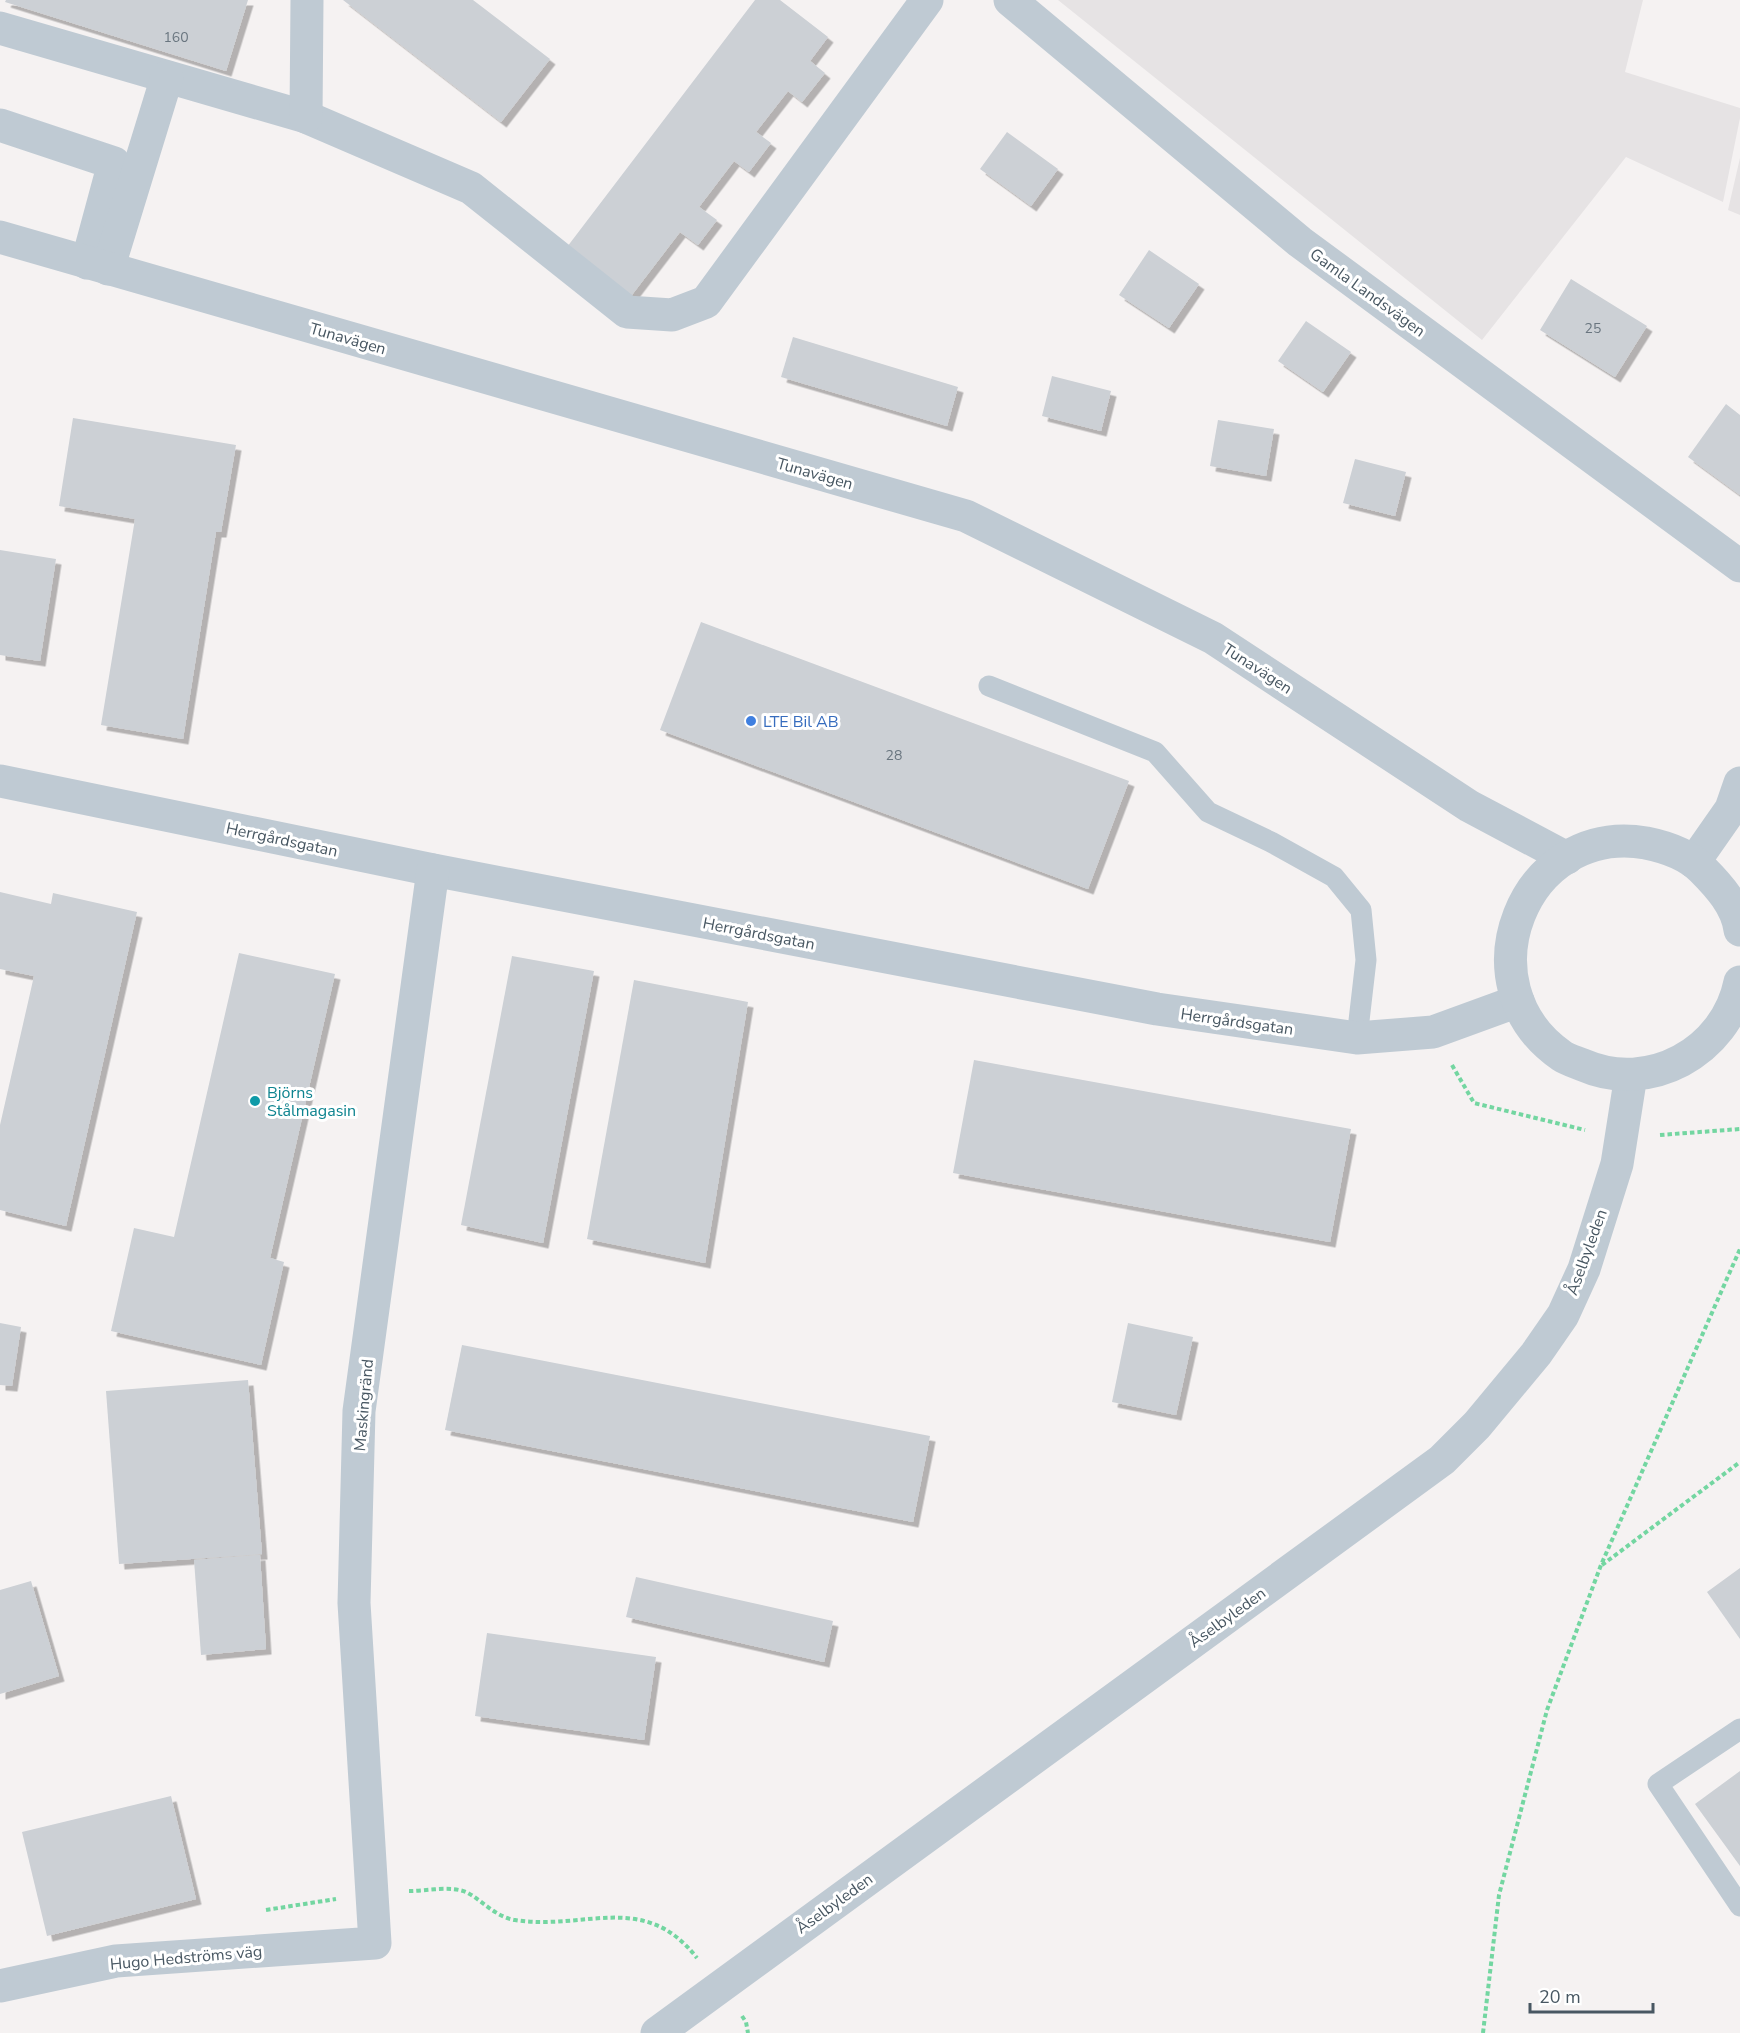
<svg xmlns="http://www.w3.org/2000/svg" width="1740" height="2033" viewBox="0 0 1740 2033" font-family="'Nunito Sans',sans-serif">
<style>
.education{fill:#e6e3e4}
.building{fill:#ccd0d5;filter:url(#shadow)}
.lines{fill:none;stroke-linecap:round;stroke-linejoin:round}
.path{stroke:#73d6a1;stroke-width:4;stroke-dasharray:4.5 3;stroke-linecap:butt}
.service{stroke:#bfcad3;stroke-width:21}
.minor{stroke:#bfcad3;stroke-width:33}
.tertiary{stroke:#bfcad3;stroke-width:33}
.shop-dot{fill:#3f7fe0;stroke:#fff;stroke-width:2}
.culture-dot{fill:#0f9aa8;stroke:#fff;stroke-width:2}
.labels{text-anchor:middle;stroke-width:6;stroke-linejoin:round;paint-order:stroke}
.number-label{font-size:14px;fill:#69757f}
.street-label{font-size:16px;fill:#485762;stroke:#fff}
.shop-label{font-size:16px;fill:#366cbe;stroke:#fff;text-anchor:start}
.culture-label{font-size:16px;fill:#0d838f;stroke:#fff;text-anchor:start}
</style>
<defs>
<filter id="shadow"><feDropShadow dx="5.5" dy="5.5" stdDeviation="0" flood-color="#0004"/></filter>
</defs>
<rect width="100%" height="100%" fill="#f5f2f2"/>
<g class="education">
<polygon points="1058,0 1643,0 1625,72 1740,108 1740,118 1723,202 1626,157 1482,340"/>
<polygon points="1740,158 1740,215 1728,210"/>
</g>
<g class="building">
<polygon points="6,0 248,0 226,71 5,2"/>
<polygon points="343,0 473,0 550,59 501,122"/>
<polygon points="755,0 780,0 828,37 810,61 825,73 802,102 788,91 756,132 771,143 749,172 734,161 699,207 717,220 698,245 680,232 628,300 564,251"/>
<polygon points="1007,132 1058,169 1031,206 980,169"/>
<polygon points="1149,250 1199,284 1169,328 1119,295"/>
<polygon points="1571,279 1647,326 1615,377 1540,330"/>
<polygon points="1306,321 1351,352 1323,392 1278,361"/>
<polygon points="793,337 958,387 947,426 781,377"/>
<polygon points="1052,376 1111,391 1101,431 1042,416"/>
<polygon points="1726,404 1740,415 1740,495 1688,457"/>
<polygon points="73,418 236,445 221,532 216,532 183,739 101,725 135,519 59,506"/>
<polygon points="1218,420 1274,429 1266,476 1210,466"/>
<polygon points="1355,459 1406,472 1395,516 1343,503"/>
<polygon points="0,550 56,559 40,661 0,655"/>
<polygon points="701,622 1129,781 1088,889 660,730"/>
<polygon points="0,892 51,904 53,893 137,912 66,1226 0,1210 0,1125 34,976 0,969"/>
<polygon points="239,953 335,974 270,1258 284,1262 261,1365 111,1331 134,1228 174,1237"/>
<polygon points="512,956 594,971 543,1243 461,1225"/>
<polygon points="634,980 748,1002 705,1263 587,1239"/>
<polygon points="974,1060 1351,1129 1330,1242 953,1173"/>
<polygon points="0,1323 21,1327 12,1386 0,1385"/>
<polygon points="1128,1323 1193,1337 1176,1415 1112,1402"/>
<polygon points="462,1345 930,1436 913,1522 445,1430"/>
<polygon points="248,1380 262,1554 119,1564 106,1391"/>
<polygon points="260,1555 266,1649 201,1655 194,1560"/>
<polygon points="1740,1568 1740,1639 1707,1592"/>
<polygon points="636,1577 833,1621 824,1662 626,1617"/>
<polygon points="31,1581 59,1676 0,1694 0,1590"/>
<polygon points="487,1633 656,1657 644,1740 475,1716"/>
<polygon points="1740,1771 1740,1866 1695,1804"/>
<polygon points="171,1796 196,1899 47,1936 22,1832"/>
</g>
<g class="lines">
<g class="path">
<polyline points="1452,1065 1474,1103 1585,1130"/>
<polyline points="1660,1135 1740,1129"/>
<polyline points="1602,1565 1740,1462"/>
<path d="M409,1891C427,1891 452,1885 468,1893C484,1902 496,1917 515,1920C585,1931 644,1890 697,1958"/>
<polyline points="266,1910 336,1899"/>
<polyline points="742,2016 746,2022 748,2033"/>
<polyline points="1483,2033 1499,1895 1547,1710 1601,1565 1740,1249"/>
</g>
<g class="service">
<polyline points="989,686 1155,752 1208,812 1271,842 1334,877 1361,910 1366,960 1357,1038"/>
<polyline points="1740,1729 1658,1784 1740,1906"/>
</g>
<g class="minor">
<polyline points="1010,0 1300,242 1740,566"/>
<polyline points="0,28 306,117 471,188 627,312 672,315 706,302 927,0"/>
<polyline points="306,117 307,0"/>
<polyline points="0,125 114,163 87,263"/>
<polyline points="108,269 167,77"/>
<polyline points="0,781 433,870 1157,1009 1357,1038 1433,1032 1518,1001"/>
<polyline points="1694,862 1731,809 1740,783"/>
<polyline points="0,1986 116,1961 375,1943 354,1603 359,1411 433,870"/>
<polyline points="657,2033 1442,1460 1477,1425 1536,1354 1563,1315 1584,1269 1617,1164 1631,1075"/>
</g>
<g class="tertiary">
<polyline points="0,237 966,516 1213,638 1469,806 1567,858"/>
<path d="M1740,930C1737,906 1719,886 1702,869C1687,854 1666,847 1646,843C1523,822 1459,985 1562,1056C1568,1060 1576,1062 1583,1065C1649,1094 1726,1052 1740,982"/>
</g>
</g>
<circle class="shop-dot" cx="751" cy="721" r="6"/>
<circle class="culture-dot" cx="255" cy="1101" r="6"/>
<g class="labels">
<g class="number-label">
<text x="176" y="42">160</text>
<text x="1593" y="333">25</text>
<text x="894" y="760">28</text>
</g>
<g class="street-label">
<text transform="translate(1368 292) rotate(36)" y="6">Gamla Landsvägen</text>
<text transform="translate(348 338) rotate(16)" y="6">Tunavägen</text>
<text transform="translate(815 473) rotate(16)" y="6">Tunavägen</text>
<text transform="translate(1258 668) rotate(33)" y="6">Tunavägen</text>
<text transform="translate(282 839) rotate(12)" y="6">Herrgårdsgatan</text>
<text transform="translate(759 933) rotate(11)" y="6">Herrgårdsgatan</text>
<text transform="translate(1237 1021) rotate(8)" y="6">Herrgårdsgatan</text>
<text transform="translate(1586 1252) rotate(-70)" y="6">Åselbyleden</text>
<text transform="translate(363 1405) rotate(-85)" y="6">Maskingränd</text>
<text transform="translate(1227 1617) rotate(-36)" y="6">Åselbyleden</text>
<text transform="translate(834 1903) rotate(-36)" y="6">Åselbyleden</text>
<text transform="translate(186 1957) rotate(-5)" y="6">Hugo Hedströms väg</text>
</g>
<g class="shop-label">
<text x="763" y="727">LTE Bil AB</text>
</g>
<g class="culture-label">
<text x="267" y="1098">Björns<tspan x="267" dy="18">Stålmagasin</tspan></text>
</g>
</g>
<path d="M1530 2003v9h123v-9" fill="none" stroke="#485762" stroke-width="3"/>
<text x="1539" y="2003" font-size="18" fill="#485762" stroke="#ffffff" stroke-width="4.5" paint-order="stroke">20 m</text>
</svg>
